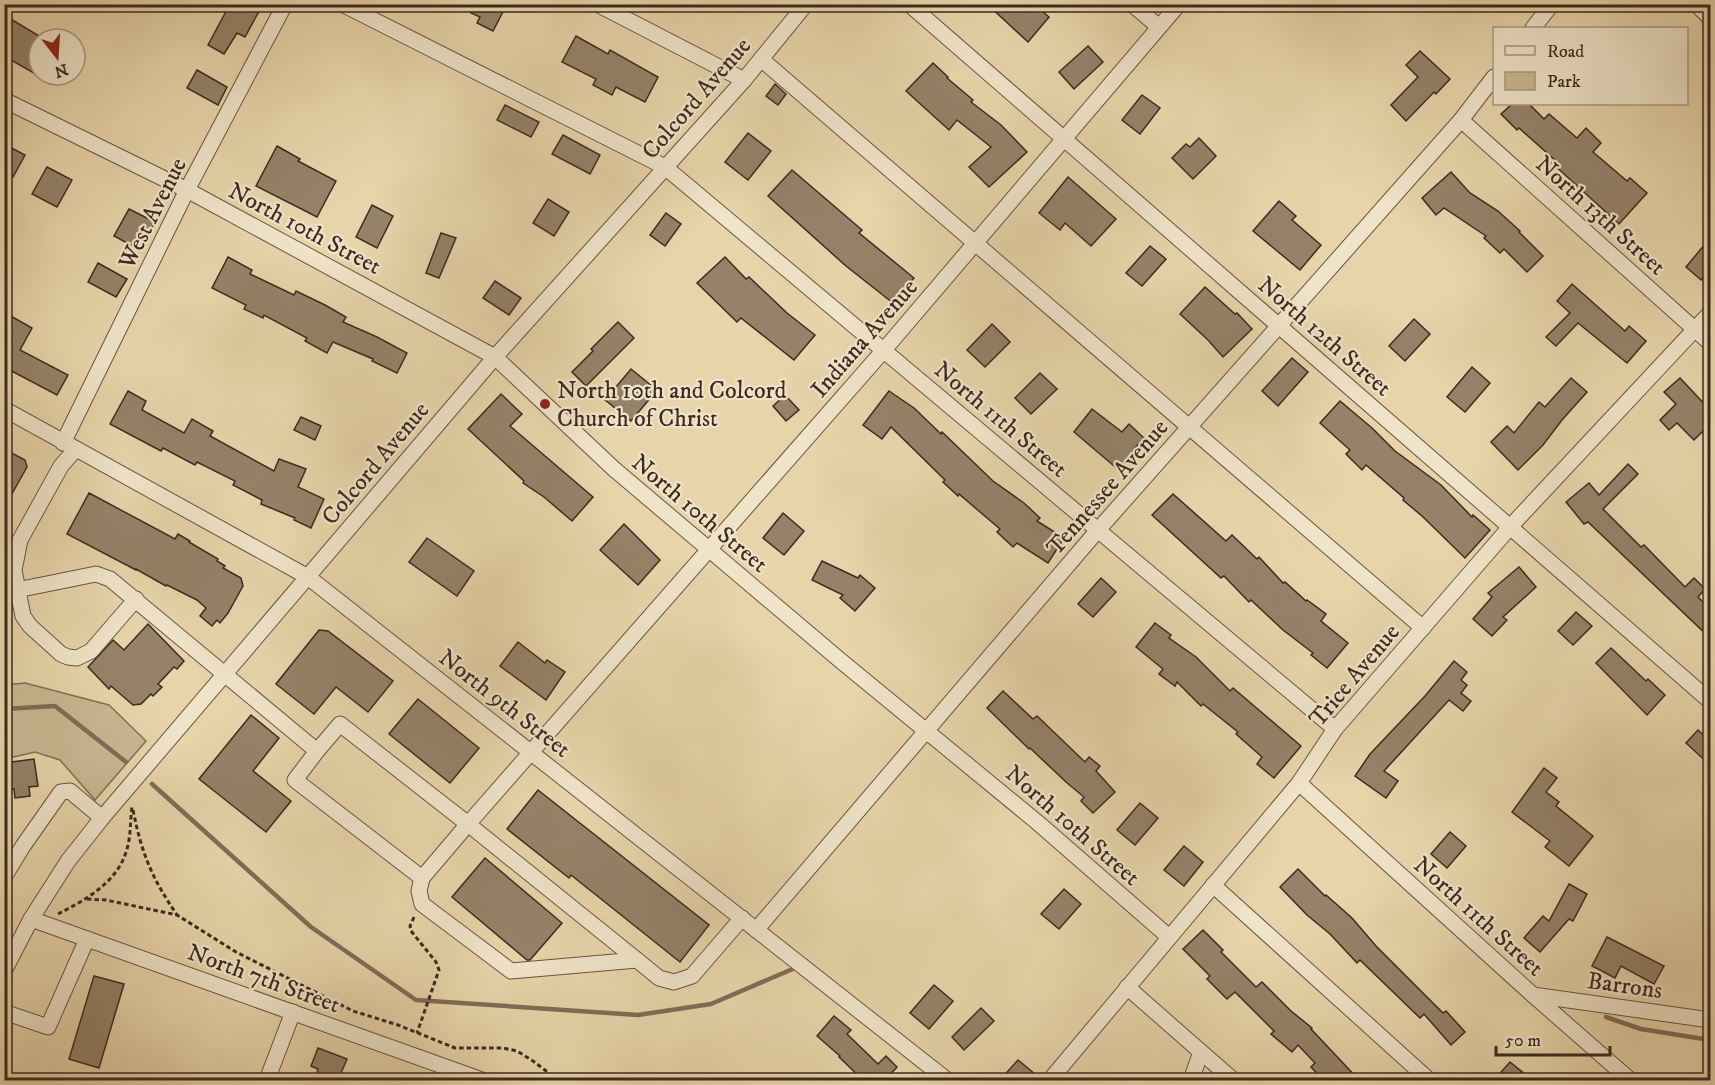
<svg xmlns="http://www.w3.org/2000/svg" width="1715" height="1085" viewBox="0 0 1715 1085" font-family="'IM FELL DW Pica',serif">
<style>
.green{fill:#cab793;stroke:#84705a;stroke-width:1.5}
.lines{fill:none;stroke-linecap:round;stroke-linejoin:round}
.stream{stroke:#806d57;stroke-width:4.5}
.building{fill:#958268;stroke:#3d2a20;stroke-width:1.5}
.minor-casing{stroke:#685442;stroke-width:17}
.path{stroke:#3d2a20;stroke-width:3;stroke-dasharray:4.5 3;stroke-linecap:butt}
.minor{stroke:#efe3c8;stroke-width:15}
.poi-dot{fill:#8f2418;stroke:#efe3c8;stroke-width:2}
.labels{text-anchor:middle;stroke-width:4.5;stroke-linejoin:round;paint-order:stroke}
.street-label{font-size:24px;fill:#3d2a20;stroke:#efe3c8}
.poi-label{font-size:24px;fill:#3d2a20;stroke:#efe3c8;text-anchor:start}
</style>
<rect width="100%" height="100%" fill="#e7d4aa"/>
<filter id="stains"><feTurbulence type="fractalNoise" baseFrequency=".00333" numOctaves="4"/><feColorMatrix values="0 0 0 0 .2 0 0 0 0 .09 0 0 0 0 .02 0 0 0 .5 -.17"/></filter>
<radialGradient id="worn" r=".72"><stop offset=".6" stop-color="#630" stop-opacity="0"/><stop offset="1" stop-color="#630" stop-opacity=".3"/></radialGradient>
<polygon class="green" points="25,683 109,705 146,741 95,800 60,760 35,752 5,759 5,685"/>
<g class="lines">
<g class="stream">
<polyline points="4,709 55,706 126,762"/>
<polyline points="152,784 311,927 416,1000 638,1015 711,1004 795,968"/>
<polyline points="1606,1017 1641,1029 1710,1040"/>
</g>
</g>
<g class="building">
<polygon points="230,4 263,4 245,37 237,33 224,54 208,45"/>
<polygon points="476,4 507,4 493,31 477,23 480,17 471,13"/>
<polygon points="987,4 1034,4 1049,17 1028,42"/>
<polygon points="4,15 39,36 39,76 4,56"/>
<polygon points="576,36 608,54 610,50 658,77 645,102 616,87 612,95 593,85 596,79 562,62"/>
<polygon points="1088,46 1103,62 1074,89 1059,72"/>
<polygon points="1420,51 1450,79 1436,94 1434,92 1406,121 1391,105 1418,77 1406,65"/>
<polygon points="933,63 948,77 947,78 973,100 971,102 1001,125 1027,152 989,187 969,167 991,147 957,120 949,130 906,91"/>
<polygon points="197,70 227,87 218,105 187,88"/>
<polygon points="775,84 786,94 778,105 766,96"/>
<polygon points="1142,95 1160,108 1140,134 1122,120"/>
<polygon points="1512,104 1529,104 1544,119 1549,114 1577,138 1586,128 1601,143 1593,152 1627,181 1630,178 1647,193 1619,224 1552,163 1555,160 1519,128 1517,130 1501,114"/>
<polygon points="505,105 539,122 531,137 497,120"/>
<polygon points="748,133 771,151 748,180 725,162"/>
<polygon points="563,135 600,155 590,174 552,154"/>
<polygon points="1199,138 1216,156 1193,179 1172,158 1186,144 1190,147"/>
<polygon points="4,144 25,155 13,177 4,173"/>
<polygon points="277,146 300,159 298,161 336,181 317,217 256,186"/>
<polygon points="47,167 72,180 57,207 32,194"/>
<polygon points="792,170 862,230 859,233 914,278 893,303 846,266 768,196"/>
<polygon points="1451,172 1470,193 1498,211 1520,231 1519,232 1543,256 1527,272 1504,249 1500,253 1484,238 1486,236 1444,208 1436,215 1422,198"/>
<polygon points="1068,177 1116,219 1091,246 1065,223 1060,230 1039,213"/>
<polygon points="548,199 569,212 554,236 533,223"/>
<polygon points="1279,201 1296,216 1292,220 1321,245 1300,270 1253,231"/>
<polygon points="372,205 393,216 377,248 356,237"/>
<polygon points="129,209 155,222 140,250 114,236"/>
<polygon points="666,213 681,224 665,246 650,235"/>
<polygon points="441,233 456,238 439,278 426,273"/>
<polygon points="1710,238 1710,269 1701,280 1686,267"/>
<polygon points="1150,246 1166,259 1142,286 1126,273"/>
<polygon points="228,257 252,270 250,274 294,295 296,291 325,305 346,317 343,322 377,337 407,353 397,373 372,361 373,359 333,342 327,353 305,341 307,338 264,315 263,318 244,309 246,305 212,288"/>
<polygon points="725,257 746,279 749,277 787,313 815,335 794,360 741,318 737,322 697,283"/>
<polygon points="98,263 127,279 116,297 88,282"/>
<polygon points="495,281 521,298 509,315 483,298"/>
<polygon points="1572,284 1625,331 1629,326 1646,341 1627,363 1578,323 1556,346 1546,337 1570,313 1557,301"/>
<polygon points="1205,287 1235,314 1237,313 1252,329 1223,357 1208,340 1180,314"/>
<polygon points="9,315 32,328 20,350 68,375 57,395 4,367 4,323"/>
<polygon points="1414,319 1430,334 1405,361 1389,346"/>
<polygon points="618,322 634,338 586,386 572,372 593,351 591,349"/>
<polygon points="992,324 1010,342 985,367 967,350"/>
<polygon points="1292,358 1308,372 1278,406 1262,391"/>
<polygon points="1472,367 1490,383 1465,412 1447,397"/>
<polygon points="631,369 657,390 631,421 605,400"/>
<polygon points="1040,373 1057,389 1031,414 1015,398"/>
<polygon points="1571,378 1587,392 1562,420 1543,445 1518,470 1491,442 1507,426 1514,433 1539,402 1545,407"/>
<polygon points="1680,378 1710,410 1710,439 1702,432 1694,440 1677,423 1669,430 1660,420 1676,404 1664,392"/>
<polygon points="128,391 146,401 142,410 184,433 192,419 213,431 210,436 274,471 279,459 306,469 298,487 324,499 311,528 294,520 295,518 261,504 262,500 233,485 235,481 197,462 195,465 163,448 161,451 110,424"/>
<polygon points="889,391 914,408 941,434 942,432 993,481 1024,503 1040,518 1037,521 1064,538 1048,563 1017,543 1013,547 997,532 1000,529 959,494 958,496 943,482 945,480 891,427 882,439 863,425"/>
<polygon points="501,394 522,414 510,426 593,497 572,521 544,497 523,483 524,481 468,429"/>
<polygon points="785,395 799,410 786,421 773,406"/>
<polygon points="1340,401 1372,428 1395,451 1441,485 1472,517 1473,515 1490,530 1465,558 1422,516 1403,500 1404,498 1366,465 1362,470 1346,454 1350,450 1320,423"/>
<polygon points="1092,409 1122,432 1129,424 1144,438 1134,449 1138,452 1120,471 1074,432"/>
<polygon points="301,417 321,426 315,440 294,430"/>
<polygon points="4,449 25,460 27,467 4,508"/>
<polygon points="1628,464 1638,474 1603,509 1641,547 1644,545 1685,587 1694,578 1705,589 1698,597 1710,609 1710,638 1588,522 1584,524 1566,502 1589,483 1599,495"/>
<polygon points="89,493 175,539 178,534 190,541 189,542 218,559 217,561 225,566 223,568 241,578 243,586 228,613 220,623 217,620 212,626 200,616 206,608 197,600 167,585 166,586 136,569 136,570 67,534"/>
<polygon points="1173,494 1226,541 1232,535 1257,559 1259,557 1283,583 1285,582 1306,601 1307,600 1326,614 1321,621 1348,643 1327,668 1311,655 1313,653 1283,630 1251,600 1249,602 1224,576 1221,578 1152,515"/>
<polygon points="783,513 804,531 784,555 763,538"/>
<polygon points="624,524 660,560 638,585 600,550"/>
<polygon points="427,538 474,571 457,596 409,562"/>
<polygon points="822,561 858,578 860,575 875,588 855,611 840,598 843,595 812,580"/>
<polygon points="1519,567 1536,587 1503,617 1507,620 1492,636 1473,619 1492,597 1488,593"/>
<polygon points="1101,578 1116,592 1093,617 1078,604"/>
<polygon points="1576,612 1592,626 1573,645 1558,631"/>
<polygon points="1155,623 1171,635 1169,638 1196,657 1230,691 1233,688 1301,746 1274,778 1257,764 1262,757 1236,734 1238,732 1203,704 1201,706 1177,682 1175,686 1159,674 1163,669 1136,647"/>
<polygon points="148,624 184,661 177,669 174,667 158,684 162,687 153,696 151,694 141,704 133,705 111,686 109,689 88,667 113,640 124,650"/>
<polygon points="319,630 328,631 393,681 368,712 336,687 314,714 276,684"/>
<polygon points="518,642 545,663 547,660 565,672 546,700 500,666"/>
<polygon points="1611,648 1646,681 1648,679 1665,695 1647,715 1596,663"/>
<polygon points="1454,661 1467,672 1461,680 1467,685 1461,693 1471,701 1463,711 1449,700 1384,771 1398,781 1386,798 1355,776 1370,754 1425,696"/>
<polygon points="1003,691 1033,719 1037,716 1085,762 1089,757 1100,766 1096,771 1115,792 1093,813 1081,801 1084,797 1066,782 1030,748 1029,749 987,708"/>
<polygon points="418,699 479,748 450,783 389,734"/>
<polygon points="251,715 279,738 253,771 291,801 266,832 199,779"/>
<polygon points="1698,730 1710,741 1710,765 1686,743"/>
<polygon points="34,759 38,786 29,787 30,796 15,798 14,789 4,791 4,763"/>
<polygon points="1544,768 1557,778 1546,792 1559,802 1556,806 1593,836 1569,866 1545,847 1550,841 1512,812"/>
<polygon points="538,790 709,925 680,962 571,875 569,878 507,829"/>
<polygon points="1140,803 1158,818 1135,845 1117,830"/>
<polygon points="1450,832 1466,846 1447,868 1431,854"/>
<polygon points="1184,846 1203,862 1184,886 1164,870"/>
<polygon points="485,858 562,923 530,960 527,960 452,897"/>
<polygon points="1298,869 1325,896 1326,895 1352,918 1376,946 1443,1013 1446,1011 1465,1032 1451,1045 1424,1014 1420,1018 1360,960 1357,963 1330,934 1307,915 1280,887"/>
<polygon points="1569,884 1587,894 1573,921 1569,919 1540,952 1524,938 1543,916 1549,921"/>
<polygon points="1064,889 1081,904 1059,929 1041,914"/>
<polygon points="1203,930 1223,950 1221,952 1256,987 1262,982 1291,1011 1312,1028 1311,1029 1359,1080 1323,1080 1311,1067 1315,1063 1298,1045 1292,1052 1271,1034 1274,1031 1235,992 1227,999 1207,979 1210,976 1183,949"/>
<polygon points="1607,937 1664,966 1654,984 1621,966 1615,978 1592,966"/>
<polygon points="94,976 124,984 99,1068 69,1059"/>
<polygon points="934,985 953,1001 929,1029 910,1013"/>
<polygon points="981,1008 994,1021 964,1050 952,1037"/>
<polygon points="834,1016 851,1030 847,1034 878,1064 886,1056 897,1067 885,1080 863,1080 839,1057 840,1056 817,1036"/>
<polygon points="318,1048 347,1059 338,1080 315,1080 318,1069 311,1066"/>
<polygon points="1018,1060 1035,1074 1029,1080 1000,1080"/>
<polygon points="1510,1062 1532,1080 1494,1080"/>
</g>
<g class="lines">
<defs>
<g id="minor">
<polyline points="342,4 665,167 1335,729"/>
<polyline points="597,4 744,80"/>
<polyline points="909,4 1710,701"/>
<polyline points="1132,4 1159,27"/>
<polyline points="1696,4 1710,18"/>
<polyline points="1533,28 1552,4"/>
<polyline points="761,59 1423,628"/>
<polyline points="4,100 187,190 495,357 614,469 841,661 1037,822 1169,937"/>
<polyline points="1461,120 1710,343"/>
<polyline points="4,409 308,577 947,1080"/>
<polyline points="63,443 187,190 285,4"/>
<polyline points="75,450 61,466 20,540 14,570 23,616 30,626 61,654 68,657 77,658 91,651 136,599"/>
<polyline points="4,594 17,590 96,574 110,579 317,751 295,780 422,878 468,824 340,724 317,751"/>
<polyline points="1299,783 1533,995 1630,1080"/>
<polyline points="4,877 23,846 61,792 70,791 102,818"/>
<polyline points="422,878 419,891 422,904 511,971 637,960 468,824 884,350 1179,4"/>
<polyline points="1213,885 1429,1080"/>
<polyline points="31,919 482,1080"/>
<polyline points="756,930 1098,530 1461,120 1494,77"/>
<polyline points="637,960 659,978 674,982 692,976 742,918"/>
<polyline points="4,971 31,919 68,861 102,818 495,357 744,80 806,4"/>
<polyline points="1127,987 1233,1080"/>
<polyline points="1533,995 1710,1020"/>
<polyline points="4,1012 48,1027 87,939"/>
<polyline points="267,1080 293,1012"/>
<polyline points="1050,1080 1299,783 1335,729 1510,527 1710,313"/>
<polyline points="1191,1080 1201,1052"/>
</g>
</defs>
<use href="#minor" class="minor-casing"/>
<g class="path">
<path d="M133,810C142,855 152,878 177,915"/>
<polyline points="87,899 106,900 177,915 236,952 353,1011 398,1025 455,1048 503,1048 517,1051 533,1061 558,1080"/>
<path d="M58,914C87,899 118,882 127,849C131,836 130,821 132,807"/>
<polyline points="414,917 410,926 411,931 436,962 439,970 417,1033"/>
<polyline points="293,996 298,984"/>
</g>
<use href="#minor" class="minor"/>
</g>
<circle class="poi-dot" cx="545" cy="404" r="6"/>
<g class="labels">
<g class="street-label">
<text transform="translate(696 98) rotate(-49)" y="8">Colcord Avenue</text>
<text transform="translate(152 213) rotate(-63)" y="8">West Avenue</text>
<text transform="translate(1601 215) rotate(42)" y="8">North 13th Street</text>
<text transform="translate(305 228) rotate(28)" y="8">North 10th Street</text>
<text transform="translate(1325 336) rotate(41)" y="8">North 12th Street</text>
<text transform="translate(864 338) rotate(-49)" y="8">Indiana Avenue</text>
<text transform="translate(1001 419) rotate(40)" y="8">North 11th Street</text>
<text transform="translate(375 463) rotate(-50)" y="8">Colcord Avenue</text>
<text transform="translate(1107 487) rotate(-49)" y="8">Tennessee Avenue</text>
<text transform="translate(700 513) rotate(40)" y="8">North 10th Street</text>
<text transform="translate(1354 675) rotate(-50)" y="8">Trice Avenue</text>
<text transform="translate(505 703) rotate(38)" y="8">North 9th Street</text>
<text transform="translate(1073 825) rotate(41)" y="8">North 10th Street</text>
<text transform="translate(1479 916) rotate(42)" y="8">North 11th Street</text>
<text transform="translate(264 978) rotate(20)" y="8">North 7th Street</text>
<text transform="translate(1625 985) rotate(8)" y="8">Barrons</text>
</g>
<g class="poi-label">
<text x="557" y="398">North 10th and Colcord<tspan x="557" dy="28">Church of Christ</tspan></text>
</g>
</g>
<rect width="1715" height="1085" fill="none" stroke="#e7d4aa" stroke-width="24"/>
<rect x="6" y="6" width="1703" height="1073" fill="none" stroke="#3d2a20" stroke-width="3"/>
<rect x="12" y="12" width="1691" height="1061" fill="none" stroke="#3d2a20" stroke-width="1.5"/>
<rect x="1493" y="27" width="195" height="78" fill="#efe3c8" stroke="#a89985" stroke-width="1.5"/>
<rect x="1505" y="46" width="30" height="9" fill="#efe3c8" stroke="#a89985" stroke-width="1.5"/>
<text x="1547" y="57" font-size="18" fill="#3d2a20">Road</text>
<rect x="1505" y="72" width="30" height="18" fill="#cab793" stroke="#a89985" stroke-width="1.5"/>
<text x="1547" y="87" font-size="18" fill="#3d2a20">Park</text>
<g transform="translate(57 57) rotate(163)"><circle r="28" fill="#efe3c8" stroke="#a89985" stroke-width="1.5"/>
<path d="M0-4.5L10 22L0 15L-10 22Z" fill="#8f2418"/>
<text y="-9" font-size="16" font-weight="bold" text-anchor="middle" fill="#3d2a20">N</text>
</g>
<path d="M1496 1046v9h114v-9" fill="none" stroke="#3d2a20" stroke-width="3"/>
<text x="1505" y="1046" font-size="18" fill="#3d2a20" stroke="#efe3c8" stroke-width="4.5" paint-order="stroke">50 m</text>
<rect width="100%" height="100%" filter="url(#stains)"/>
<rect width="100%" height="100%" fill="url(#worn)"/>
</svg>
